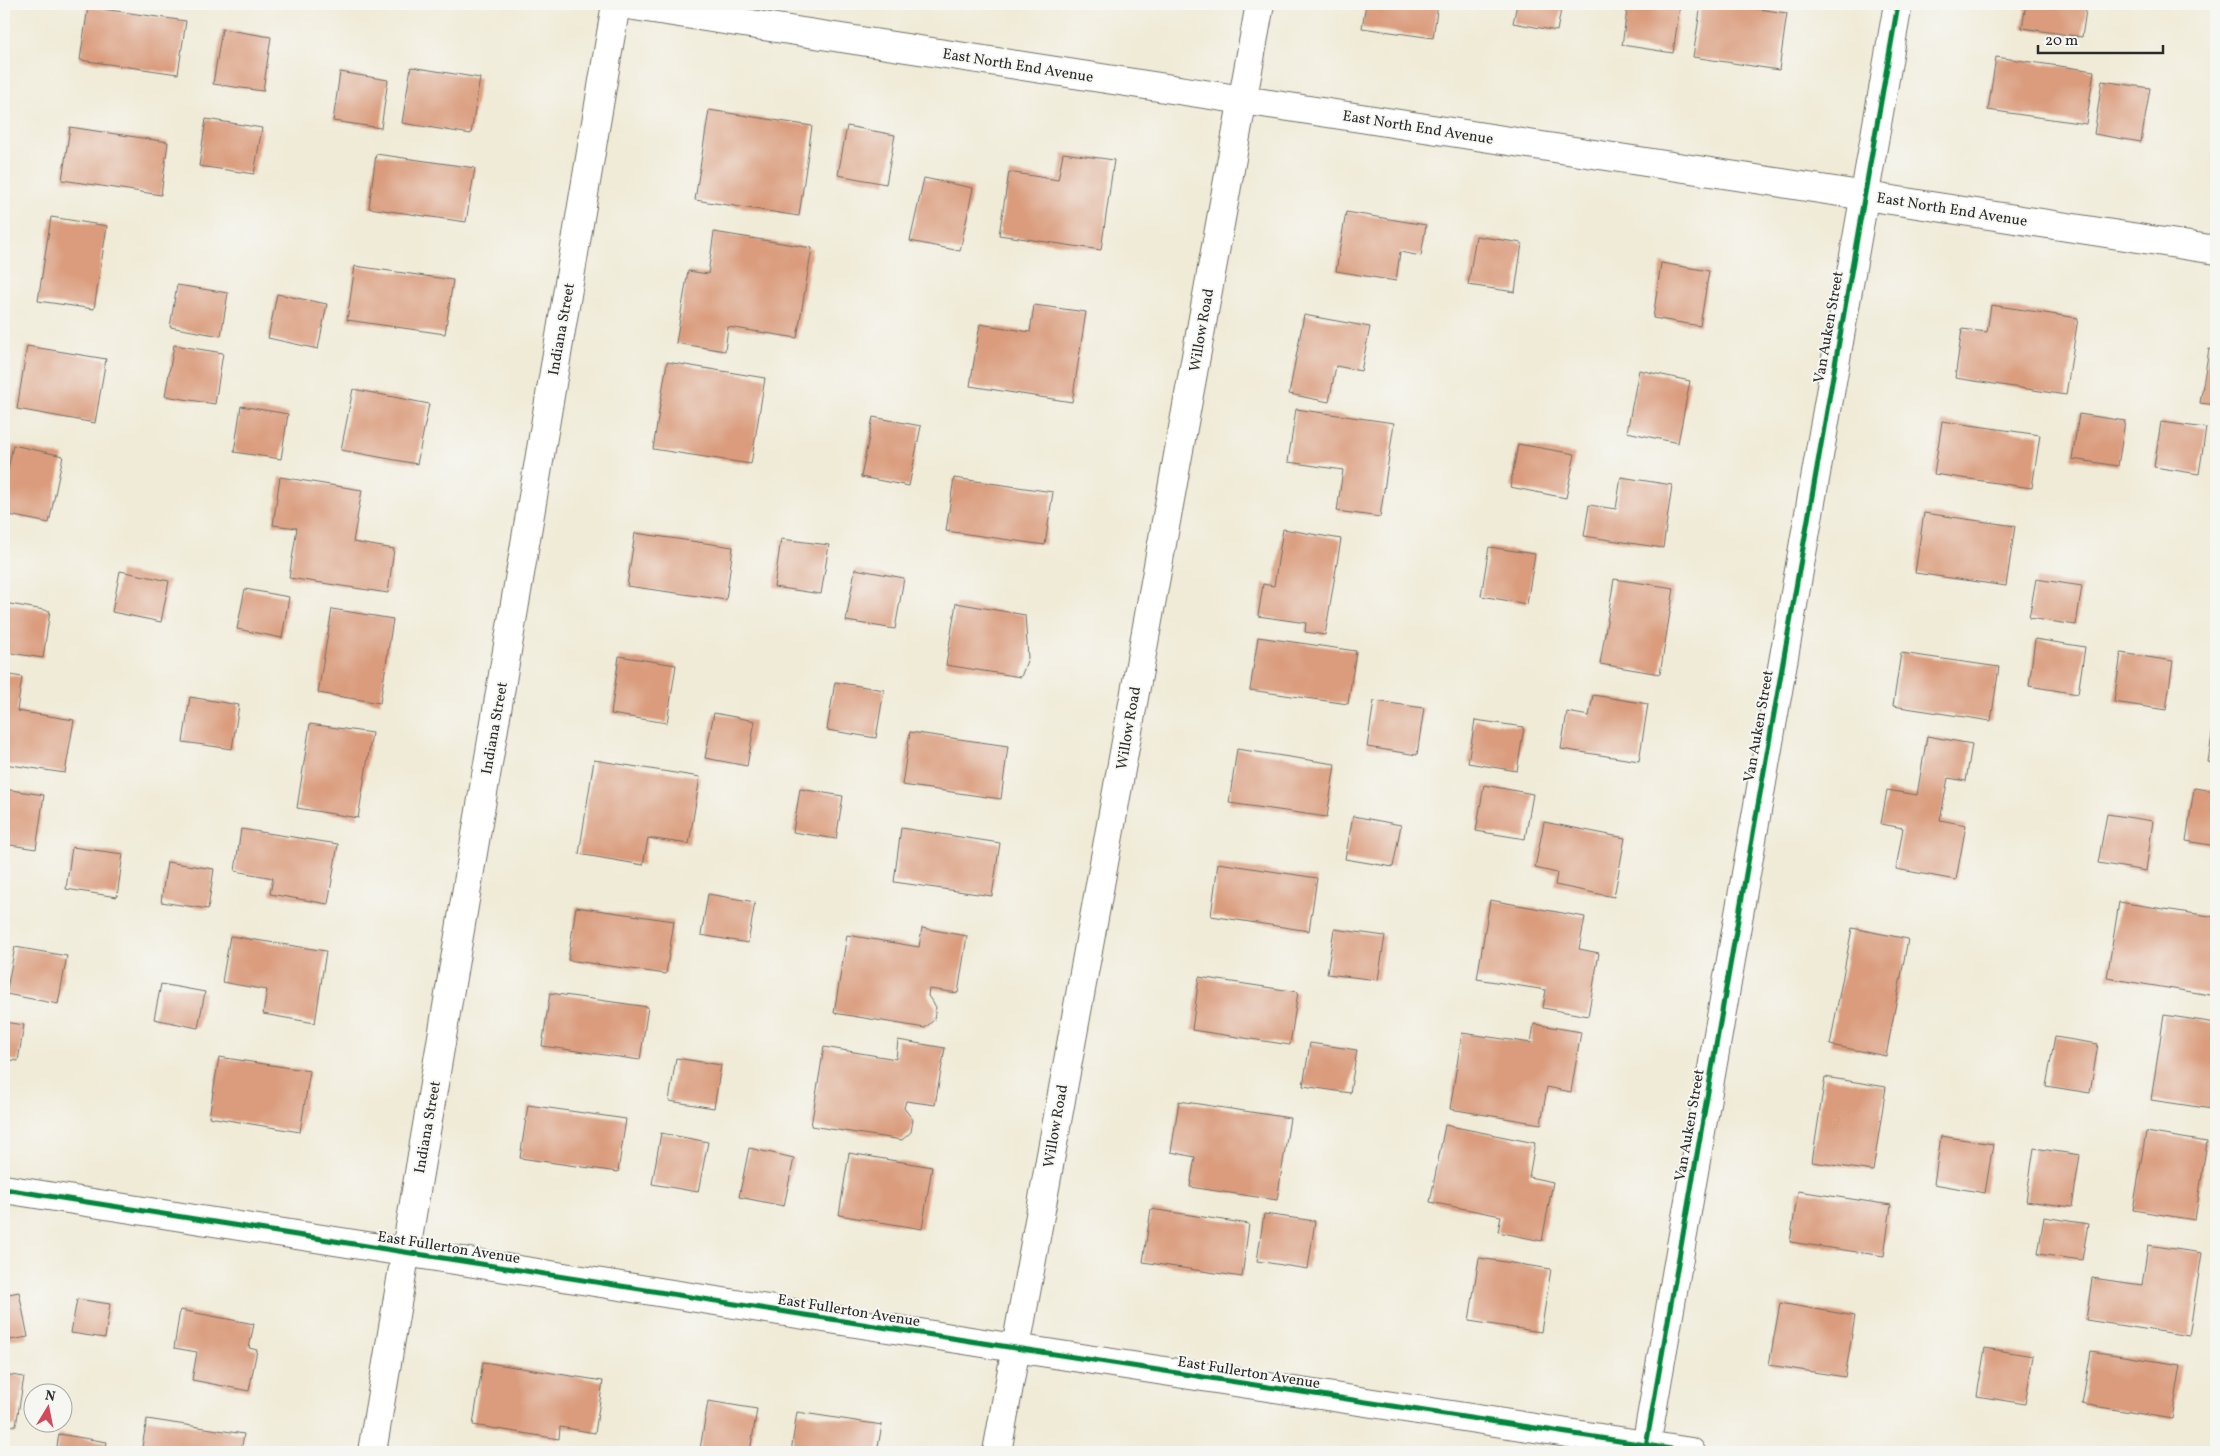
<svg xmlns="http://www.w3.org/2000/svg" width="2220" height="1456" viewBox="0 0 2220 1456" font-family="Vollkorn,serif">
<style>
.building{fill:#da9c7d}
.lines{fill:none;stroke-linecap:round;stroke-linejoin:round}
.minor-casing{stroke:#706e67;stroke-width:30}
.minor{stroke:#fff;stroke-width:28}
.cycleway-casing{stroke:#f6f6f2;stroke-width:8}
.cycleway{stroke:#00873e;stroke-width:5}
.labels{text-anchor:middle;stroke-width:4;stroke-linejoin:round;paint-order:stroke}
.street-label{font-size:15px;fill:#2b2b2b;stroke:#f6f6f2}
</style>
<rect width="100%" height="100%" fill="#f6f6f2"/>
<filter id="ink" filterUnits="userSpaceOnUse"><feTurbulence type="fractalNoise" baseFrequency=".02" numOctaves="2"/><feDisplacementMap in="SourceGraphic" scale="10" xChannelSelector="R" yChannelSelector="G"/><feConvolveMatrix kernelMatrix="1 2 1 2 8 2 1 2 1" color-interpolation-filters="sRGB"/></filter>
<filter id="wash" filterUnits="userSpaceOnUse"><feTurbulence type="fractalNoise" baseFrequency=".0096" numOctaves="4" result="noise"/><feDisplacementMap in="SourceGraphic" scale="20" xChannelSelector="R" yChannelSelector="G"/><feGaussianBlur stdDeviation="1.12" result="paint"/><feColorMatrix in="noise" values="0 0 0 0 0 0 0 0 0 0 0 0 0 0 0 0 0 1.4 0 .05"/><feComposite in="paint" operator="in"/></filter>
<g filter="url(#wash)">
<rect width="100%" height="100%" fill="#f0ebd7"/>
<g id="blocks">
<g class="building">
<polygon points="1366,4 1438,4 1433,38 1362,28"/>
<polygon points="1517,4 1562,4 1557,31 1513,23"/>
<polygon points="1628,4 1680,5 1673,53 1622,45"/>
<polygon points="1701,4 1723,4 1787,13 1779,70 1693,57"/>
<polygon points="2026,4 2087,4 2082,37 2022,28"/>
<polygon points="2173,4 2194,4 2194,8"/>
<polygon points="88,7 186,21 178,74 80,60"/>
<polygon points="222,29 271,37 263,91 213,84"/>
<polygon points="1996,57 2094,71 2086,124 1988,110"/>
<polygon points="411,67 480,78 471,134 402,123"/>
<polygon points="340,72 388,80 381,128 333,121"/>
<polygon points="2102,81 2150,88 2141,142 2094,134"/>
<polygon points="709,110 812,126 799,216 695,200"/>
<polygon points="206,119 262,128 254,174 199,166"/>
<polygon points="847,126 895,135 886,184 838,175"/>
<polygon points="70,127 168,142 161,195 62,180"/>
<polygon points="2215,147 2216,147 2216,161 2213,160"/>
<polygon points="1063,153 1114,160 1101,250 999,235 1009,172 1058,180"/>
<polygon points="376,154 475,168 466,222 369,208"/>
<polygon points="924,178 973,188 960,251 910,241"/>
<polygon points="1346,212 1426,225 1421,256 1400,252 1396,281 1336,271"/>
<polygon points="51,217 107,226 94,309 38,301"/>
<polygon points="714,232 812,248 797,338 728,327 725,351 676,343 688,271 708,274"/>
<polygon points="1476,236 1522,243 1515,292 1468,285"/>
<polygon points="1661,263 1709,271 1700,326 1653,318"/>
<polygon points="355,266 453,280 445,334 347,320"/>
<polygon points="177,285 228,293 221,336 170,327"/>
<polygon points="277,294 327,304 318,349 268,338"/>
<polygon points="1034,305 1086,312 1072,402 970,386 980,324 1030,332"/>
<polygon points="1991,305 2078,318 2066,395 1955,378 1962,329 1987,332"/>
<polygon points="1304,315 1370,327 1361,371 1336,366 1329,402 1289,394"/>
<polygon points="174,345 223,353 215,404 165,396"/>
<polygon points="27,346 106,359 95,423 17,409"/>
<polygon points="2209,349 2216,350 2216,405 2200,403"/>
<polygon points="667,362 765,378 751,464 653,449"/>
<polygon points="1639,370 1690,381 1678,443 1627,432"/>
<polygon points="353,389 429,404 417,464 341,450"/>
<polygon points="241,406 288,414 281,459 234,452"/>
<polygon points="1296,409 1394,423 1380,517 1337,511 1343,470 1288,462"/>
<polygon points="2079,414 2125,421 2118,466 2072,459"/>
<polygon points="873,417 921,426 909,486 861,477"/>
<polygon points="1942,421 2040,435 2032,488 1934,474"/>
<polygon points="2161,422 2206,428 2199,474 2154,467"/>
<polygon points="1518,444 1575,454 1566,498 1510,487"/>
<polygon points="13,445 63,456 49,523 4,514 4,489"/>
<polygon points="280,477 362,490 353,542 394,549 388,593 289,578 297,528 273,525"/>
<polygon points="1621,477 1672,485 1663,548 1584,536 1589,505 1616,509"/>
<polygon points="954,478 1053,492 1045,545 946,531"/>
<polygon points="1924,513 2015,526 2006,586 1915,573"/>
<polygon points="1283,529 1341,539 1325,635 1305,632 1306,623 1258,616 1263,584 1274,586"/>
<polygon points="635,533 733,547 726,600 627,586"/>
<polygon points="781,539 829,545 821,594 774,587"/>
<polygon points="1489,547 1535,554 1527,604 1481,596"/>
<polygon points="855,569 904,578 895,629 846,621"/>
<polygon points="120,571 169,581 161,622 112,612"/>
<polygon points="1614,579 1674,588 1660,674 1600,664"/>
<polygon points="2036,579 2082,586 2076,625 2029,618"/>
<polygon points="245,589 289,597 282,638 237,629"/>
<polygon points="4,603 50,611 43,658 4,652"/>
<polygon points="956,603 1025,615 1028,658 1021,677 946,665"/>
<polygon points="332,609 393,619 380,703 318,693"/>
<polygon points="1258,637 1356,651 1348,704 1250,690"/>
<polygon points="2035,639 2085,647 2078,694 2029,686"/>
<polygon points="1901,653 1999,667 1991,721 1893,706"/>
<polygon points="2121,653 2173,661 2166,710 2114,702"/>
<polygon points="619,656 676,665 667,723 611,714"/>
<polygon points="4,674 22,677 17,711 74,720 65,773 4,764"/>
<polygon points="835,682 884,690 876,738 827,730"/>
<polygon points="1593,695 1648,704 1639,761 1561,749 1567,712 1589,716"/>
<polygon points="190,697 239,705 232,749 183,742"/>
<polygon points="1374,701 1424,708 1417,755 1367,747"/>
<polygon points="714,713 755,721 747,766 705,758"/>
<polygon points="2215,714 2216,714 2216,764 2208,762"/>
<polygon points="1475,720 1524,727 1517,771 1468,763"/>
<polygon points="310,724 372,733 358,818 297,808"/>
<polygon points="910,732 1008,746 1001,799 902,785"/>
<polygon points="1927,736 1972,744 1966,781 1948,778 1940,820 1966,825 1956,880 1896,869 1903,828 1881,824 1887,790 1917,795"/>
<polygon points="1237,749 1335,764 1327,817 1229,803"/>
<polygon points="594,760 700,777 689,844 648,838 643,865 579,854"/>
<polygon points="1484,785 1533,794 1525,839 1476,831"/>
<polygon points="2194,788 2216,791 2216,846 2186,841"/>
<polygon points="4,789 44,795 36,849 4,844"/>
<polygon points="800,789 843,796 836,839 793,832"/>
<polygon points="2107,814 2153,821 2146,871 2098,863"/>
<polygon points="1353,816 1401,825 1393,867 1345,859"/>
<polygon points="1544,822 1625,838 1614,897 1555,885 1557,873 1535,868"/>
<polygon points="901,828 1000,843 992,896 894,882"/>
<polygon points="241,829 338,844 328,904 270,894 273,878 235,871"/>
<polygon points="72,847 123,854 117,897 66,889"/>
<polygon points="167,862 214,869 208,909 161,902"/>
<polygon points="1218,863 1317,878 1309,931 1211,916"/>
<polygon points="708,894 755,902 748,943 701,935"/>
<polygon points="1490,900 1585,917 1579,949 1599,953 1588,1016 1543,1008 1546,990 1477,979"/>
<polygon points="2119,902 2216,917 2214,953 2216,953 2216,996 2107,978"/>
<polygon points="576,907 674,921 666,974 568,960"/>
<polygon points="922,928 967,936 958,993 929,989 928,996 936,1007 934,1020 925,1028 834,1013 847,935 919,947"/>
<polygon points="1852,928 1908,939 1886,1056 1830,1045"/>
<polygon points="1334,929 1385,936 1378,980 1327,974"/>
<polygon points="230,936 326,951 315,1023 263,1014 267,990 222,982"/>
<polygon points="15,947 67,956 58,1004 6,994"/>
<polygon points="1199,977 1298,992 1290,1045 1192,1030"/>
<polygon points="161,984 205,992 198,1028 154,1019"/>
<polygon points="550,993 648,1007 640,1060 542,1046"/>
<polygon points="2164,1015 2216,1023 2216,1084 2212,1109 2151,1100"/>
<polygon points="4,1022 24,1025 18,1061 4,1059"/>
<polygon points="1534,1024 1581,1032 1571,1092 1547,1087 1541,1124 1450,1109 1462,1033 1531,1043"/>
<polygon points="2055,1037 2098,1044 2090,1093 2046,1086"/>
<polygon points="898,1040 945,1048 935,1105 906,1101 904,1108 913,1120 911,1132 902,1140 811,1126 824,1047 896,1059"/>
<polygon points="1310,1043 1357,1050 1350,1093 1303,1086"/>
<polygon points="219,1057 310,1071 300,1132 209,1117"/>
<polygon points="676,1058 721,1065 714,1108 669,1101"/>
<polygon points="1825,1077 1886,1087 1873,1171 1812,1162"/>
<polygon points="1179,1101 1290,1118 1277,1200 1190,1187 1195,1157 1171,1152"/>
<polygon points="528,1105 626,1119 618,1172 520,1158"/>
<polygon points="1445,1125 1535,1143 1529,1177 1553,1182 1542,1241 1498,1232 1501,1216 1430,1202"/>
<polygon points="2146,1132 2207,1142 2195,1220 2133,1210"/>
<polygon points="661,1133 708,1142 698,1192 652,1184"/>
<polygon points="1941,1136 1993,1144 1985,1193 1934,1184"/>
<polygon points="749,1148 794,1158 784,1206 739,1197"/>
<polygon points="2034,1148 2080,1155 2072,1207 2026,1201"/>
<polygon points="849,1153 932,1167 922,1229 839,1215"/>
<polygon points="1798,1191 1891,1205 1884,1256 1790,1242"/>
<polygon points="1151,1209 1249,1224 1242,1277 1143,1262"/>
<polygon points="1264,1214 1315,1221 1308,1269 1257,1261"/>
<polygon points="2044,1217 2088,1224 2082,1260 2038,1254"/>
<polygon points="2148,1245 2202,1253 2189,1336 2086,1320 2092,1278 2142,1285"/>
<polygon points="1479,1258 1551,1269 1541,1332 1469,1321"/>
<polygon points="19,1292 28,1337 4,1341 4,1295"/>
<polygon points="77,1299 110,1304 105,1338 71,1333"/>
<polygon points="1780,1303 1855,1316 1845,1377 1769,1365"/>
<polygon points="180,1310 254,1324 249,1348 257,1350 249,1391 192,1380 197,1352 174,1348"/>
<polygon points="1985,1348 2033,1356 2025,1404 1977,1396"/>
<polygon points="2091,1351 2181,1365 2172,1419 2082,1404"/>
<polygon points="483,1362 603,1381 595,1433 560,1427 559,1439 473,1425"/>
<polygon points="4,1374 24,1377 16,1426 4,1425"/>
<polygon points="708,1401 757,1409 750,1452 718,1452 700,1449"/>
<polygon points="797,1412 882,1425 877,1452 791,1452"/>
<polygon points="147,1419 244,1434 241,1452 141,1452"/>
<polygon points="59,1434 107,1442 105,1452 56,1452"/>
</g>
</g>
</g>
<g filter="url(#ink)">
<use href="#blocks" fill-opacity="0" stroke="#706e67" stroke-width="1"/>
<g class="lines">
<defs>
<g id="minor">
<polyline points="621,4 2216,250"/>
<polyline points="4,1189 1015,1348 1691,1452"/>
<polyline points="372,1452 616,4"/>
<polyline points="997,1452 1260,4"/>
<polyline points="1645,1452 1898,4"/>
</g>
</defs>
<use href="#minor" class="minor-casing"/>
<use href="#minor" class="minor"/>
<defs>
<g id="cycleway">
<polyline points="4,1189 1015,1348 1691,1452"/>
<polyline points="1645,1452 1898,4"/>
</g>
</defs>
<use href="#cycleway" class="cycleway-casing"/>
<use href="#cycleway" class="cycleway"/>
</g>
</g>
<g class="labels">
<g class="street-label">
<text transform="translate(1018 65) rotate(9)" y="5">East North End Avenue</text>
<text transform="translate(1418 127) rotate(9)" y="5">East North End Avenue</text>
<text transform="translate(1952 209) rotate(9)" y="5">East North End Avenue</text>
<text transform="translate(1828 327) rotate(-80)" y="5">Van Auken Street</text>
<text transform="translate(561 329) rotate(-80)" y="5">Indiana Street</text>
<text transform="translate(1201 330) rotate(-80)" y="5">Willow Road</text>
<text transform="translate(1758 726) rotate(-80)" y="5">Van Auken Street</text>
<text transform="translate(494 728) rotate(-80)" y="5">Indiana Street</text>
<text transform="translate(1128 728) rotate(-80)" y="5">Willow Road</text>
<text transform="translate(1689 1125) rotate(-80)" y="5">Van Auken Street</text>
<text transform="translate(1055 1126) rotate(-80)" y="5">Willow Road</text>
<text transform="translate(427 1127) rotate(-80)" y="5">Indiana Street</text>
<text transform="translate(449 1247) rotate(9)" y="5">East Fullerton Avenue</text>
<text transform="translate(849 1310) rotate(9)" y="5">East Fullerton Avenue</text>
<text transform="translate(1249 1372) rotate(9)" y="5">East Fullerton Avenue</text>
</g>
</g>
<rect width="2220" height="1456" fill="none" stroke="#f6f6f2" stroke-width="20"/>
<g transform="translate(48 1408) rotate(10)"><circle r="24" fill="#f6f6f2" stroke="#a5a5a2"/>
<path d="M0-4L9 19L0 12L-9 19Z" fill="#d1495b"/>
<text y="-8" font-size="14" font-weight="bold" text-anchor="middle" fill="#2b2b2b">N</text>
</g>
<path d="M2038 45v8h125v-8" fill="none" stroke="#2b2b2b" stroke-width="2.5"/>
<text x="2045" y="45" font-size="15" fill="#2b2b2b" stroke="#f6f6f2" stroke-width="4" paint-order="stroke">20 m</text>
</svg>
